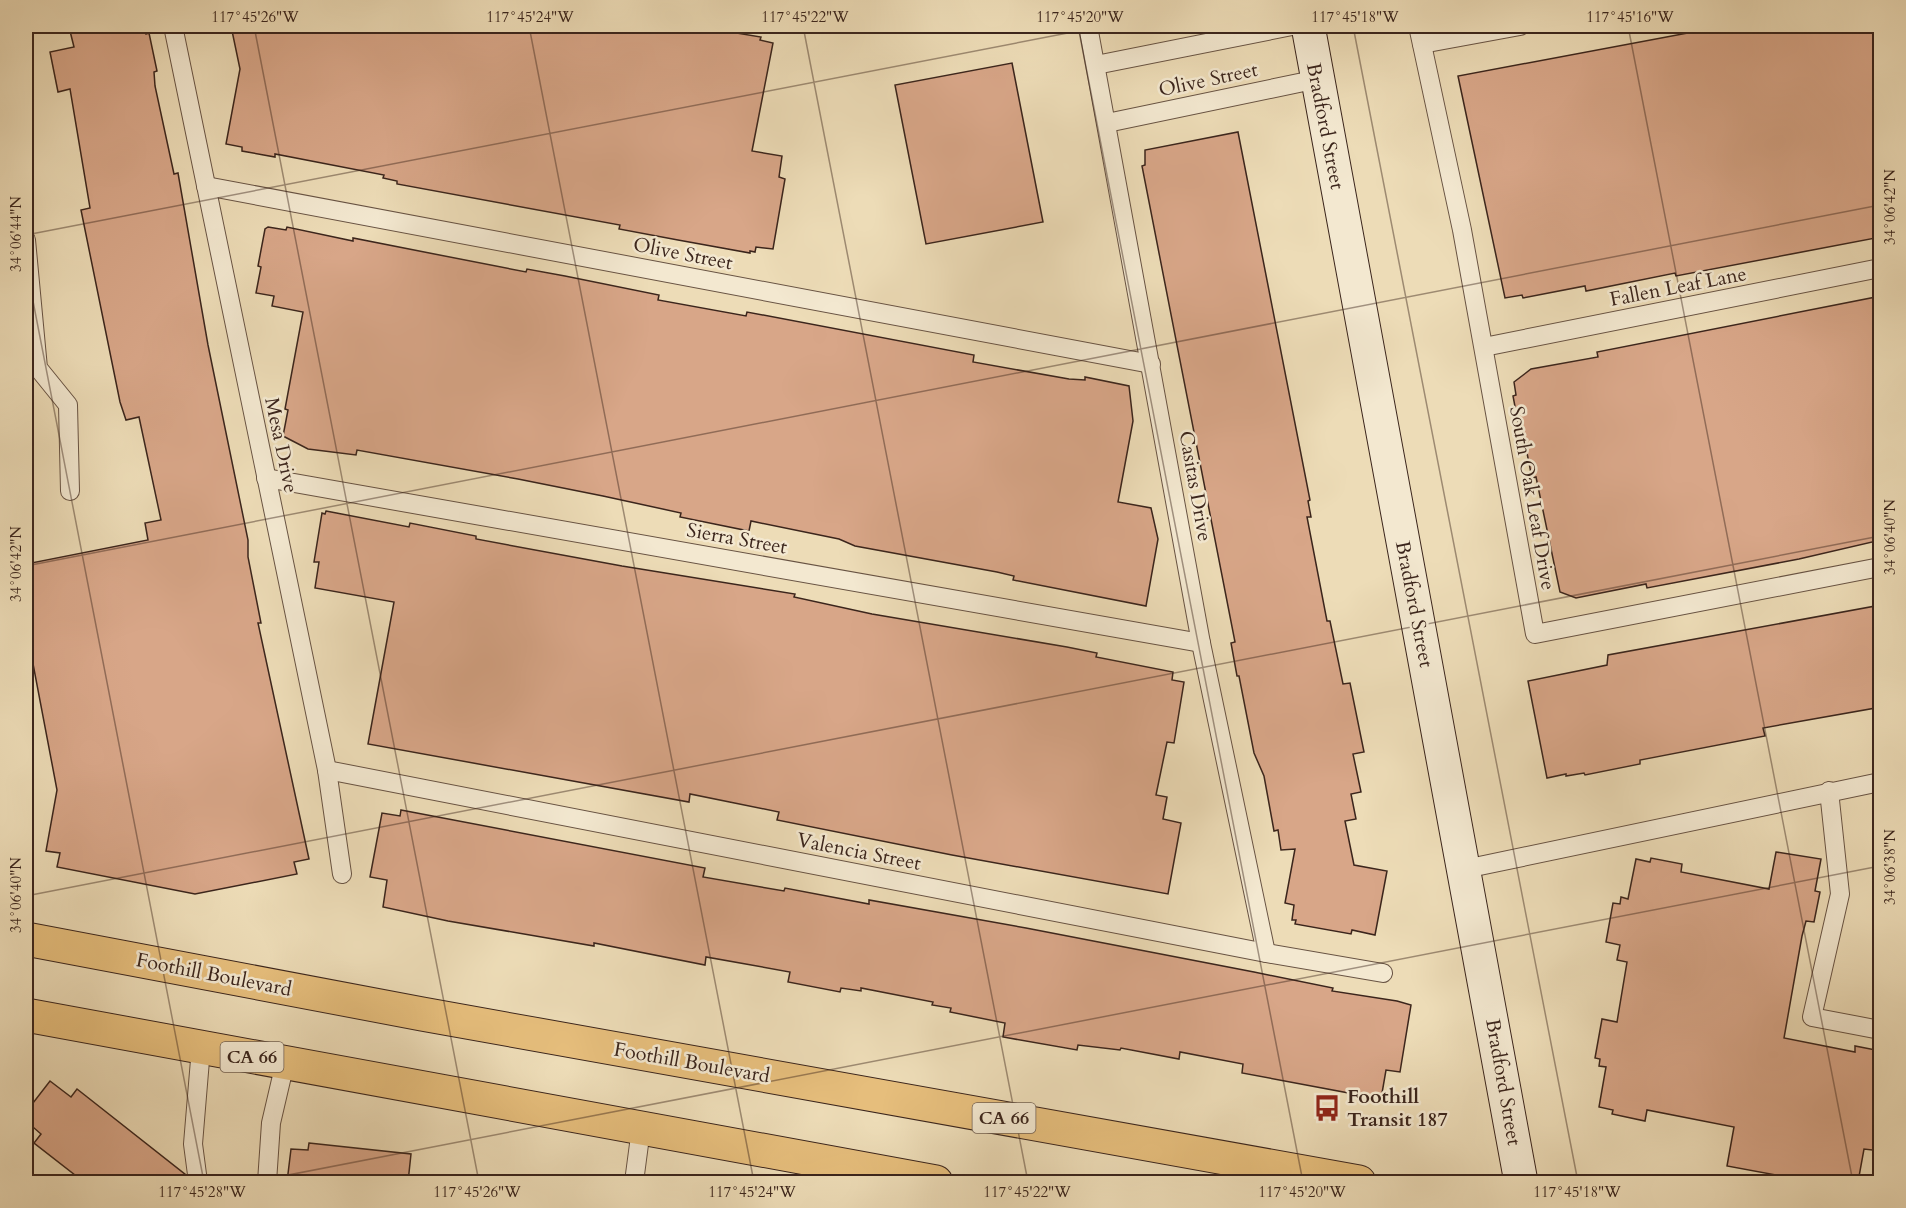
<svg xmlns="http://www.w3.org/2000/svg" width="1906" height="1208" viewBox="0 0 1906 1208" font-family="Cardo,serif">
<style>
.building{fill:#d8a688;stroke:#3b251c;stroke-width:1.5}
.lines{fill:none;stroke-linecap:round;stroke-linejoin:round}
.lane-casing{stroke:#685343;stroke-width:20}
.secondary-casing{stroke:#3b251c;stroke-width:35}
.primary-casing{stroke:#3b251c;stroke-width:35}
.lane{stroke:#f3e8d0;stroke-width:18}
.secondary{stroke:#f3e8d0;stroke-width:33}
.primary{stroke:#e6be7c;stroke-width:33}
.ticks{fill:none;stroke:#3b251c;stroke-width:1.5;stroke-opacity:0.45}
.labels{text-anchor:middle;stroke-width:5;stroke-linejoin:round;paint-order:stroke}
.shield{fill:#f3e8d0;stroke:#726052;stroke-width:1.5}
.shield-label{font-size:18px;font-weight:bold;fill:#3b251c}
.street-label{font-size:20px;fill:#3b251c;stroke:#f3e8d0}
.poi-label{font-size:20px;font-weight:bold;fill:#3b251c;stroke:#f3e8d0;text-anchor:start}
.neatline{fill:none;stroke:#3b251c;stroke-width:2}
.ticks-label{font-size:15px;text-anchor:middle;fill:#3b251c}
</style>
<rect width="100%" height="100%" fill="#eddcb7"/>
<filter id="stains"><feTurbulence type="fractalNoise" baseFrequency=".00333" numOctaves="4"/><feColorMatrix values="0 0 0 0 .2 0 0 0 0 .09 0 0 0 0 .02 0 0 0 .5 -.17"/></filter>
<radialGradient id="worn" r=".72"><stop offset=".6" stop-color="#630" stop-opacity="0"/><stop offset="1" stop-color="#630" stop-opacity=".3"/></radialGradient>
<g class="building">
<polygon points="101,26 144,26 146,34 149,33 157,71 154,72 155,86 174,174 178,173 208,345 248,540 248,557 261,623 258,623 309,859 294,862 297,874 195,894 57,867 60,853 46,851 57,790 26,627 26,564 148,540 145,523 161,520 139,417 126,420 120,402 81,210 90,208 70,89 58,92 50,52 74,47 70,31"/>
<polygon points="231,26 694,26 761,37 760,40 773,43 752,151 782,156 779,177 785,179 773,249 756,247 755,252 750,251 750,253 678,240 619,229 620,225 397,184 397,181 383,178 384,175 275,154 275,157 242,151 242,147 226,144 240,69"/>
<polygon points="1725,26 1873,26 1881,65 1881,237 1676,276 1675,273 1586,291 1585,286 1523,298 1522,295 1505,298 1458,76"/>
<polygon points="1012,63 1043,222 926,244 895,85"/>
<polygon points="1238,132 1310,500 1308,501 1311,517 1307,517 1327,621 1330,621 1343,684 1350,683 1364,752 1353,754 1361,792 1351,794 1356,819 1345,821 1354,865 1387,871 1375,935 1352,930 1351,934 1295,924 1296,920 1292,920 1294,905 1285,903 1295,849 1281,850 1278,830 1274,831 1264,776 1254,753 1239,676 1237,676 1231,643 1235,642 1142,166 1145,165 1145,150"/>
<polygon points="268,227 286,230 287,227 353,241 353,238 526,272 527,269 565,276 659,295 658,300 746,316 747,312 974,355 973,362 1069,379 1085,380 1085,377 1129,386 1133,421 1118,502 1151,508 1158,539 1146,606 1013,580 1014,576 997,572 855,546 839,539 751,521 749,531 680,517 681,513 603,496 518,479 357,450 356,455 308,449 283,436 288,410 285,409 303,312 272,306 274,296 256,293 261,267 258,266 265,229"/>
<polygon points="1881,296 1881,540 1799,559 1647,588 1646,584 1576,598 1560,592 1536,477 1532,478 1527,453 1524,454 1513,396 1516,395 1514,382 1531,369 1598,357 1597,352"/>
<polygon points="326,511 409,527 410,523 476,536 476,539 622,566 795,594 794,597 872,614 1067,647 1097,653 1096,657 1173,672 1172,680 1184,682 1174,743 1167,742 1156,795 1167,797 1163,819 1181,823 1168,894 952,855 777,820 779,812 690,794 689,802 368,744 394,602 315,588 319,562 314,562 322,513 325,514"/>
<polygon points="1881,605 1881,707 1763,728 1765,736 1640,760 1640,764 1585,775 1584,773 1566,776 1566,774 1547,778 1528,681 1607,665 1608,655"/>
<polygon points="401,810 705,868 703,877 784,891 785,888 869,904 869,900 1026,928 1254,972 1333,988 1332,991 1397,1001 1411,1005 1400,1072 1386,1070 1381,1099 1242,1073 1243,1064 1180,1052 1179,1059 1121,1048 1120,1050 1078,1045 1077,1050 1003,1037 1005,1023 950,1012 951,1008 932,1005 933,1002 861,988 861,991 841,988 840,992 788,982 790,972 706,957 705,965 594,943 594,946 448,921 383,907 387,880 370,877 382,813 400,816"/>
<polygon points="1776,852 1821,859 1815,891 1820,892 1814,922 1806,921 1802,936 1784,1038 1855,1052 1855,1046 1881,1051 1881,1151 1864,1149 1858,1182 1814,1182 1727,1166 1734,1127 1647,1110 1645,1121 1612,1114 1613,1110 1599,1107 1606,1067 1599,1066 1600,1059 1595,1058 1602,1019 1617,1022 1627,962 1617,960 1620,945 1606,942 1613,903 1620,904 1621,897 1628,899 1636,859 1650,862 1651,858 1682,864 1681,872 1769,889"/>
<polygon points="50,1081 71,1097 77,1089 186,1175 187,1182 84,1182 34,1143 41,1134 26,1121 26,1112"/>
<polygon points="309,1143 411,1154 408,1182 287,1182 291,1149 308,1150"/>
</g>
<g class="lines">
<defs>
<g id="lane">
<polyline points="173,26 327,770 342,874"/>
<polyline points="1088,26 1201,643 1266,953"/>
<polyline points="1418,26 1462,230 1535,634 1880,567"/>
<polyline points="1422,44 1520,26"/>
<polyline points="1096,65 1292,26"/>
<polyline points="1107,123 1318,79"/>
<polyline points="206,186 1151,364"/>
<polyline points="26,240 38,368 68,405 70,491"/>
<polyline points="1484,347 1880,268"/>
<polyline points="266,478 1201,643"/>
<polyline points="327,770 1266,953 1383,973"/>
<polyline points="1829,791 1840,894 1812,1017 1880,1030"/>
<polyline points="1465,869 1880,782"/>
<polyline points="198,1182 193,1144 201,1048"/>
<polyline points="267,1182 271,1123 285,1063"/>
<polyline points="634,1182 641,1129"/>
</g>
<polyline id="secondary" points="1308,26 1521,1182"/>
<g id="primary">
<polyline points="26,939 422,1014 1359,1182"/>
<polyline points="26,1015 936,1182"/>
</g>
</defs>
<use href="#lane" class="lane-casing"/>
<use href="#secondary" class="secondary-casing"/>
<use href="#primary" class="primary-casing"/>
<use href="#lane" class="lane"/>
<use href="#secondary" class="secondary"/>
<use href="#primary" class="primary"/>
</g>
<path class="ticks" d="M254,26L479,1182M529,26L754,1182M803,26L1028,1182M1078,26L1303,1182M1353,26L1578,1182M1628,26L1853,1182M26,235L1104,26M26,265L204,1182M26,566L1880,205M26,896L1880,536M252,1182L1880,866"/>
<defs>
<symbol id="bus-bare" viewBox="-9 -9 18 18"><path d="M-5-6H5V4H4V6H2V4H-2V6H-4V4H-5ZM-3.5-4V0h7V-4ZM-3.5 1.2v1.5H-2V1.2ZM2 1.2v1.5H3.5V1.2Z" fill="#8f2418" stroke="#f3e8d0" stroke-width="2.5" paint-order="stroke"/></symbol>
</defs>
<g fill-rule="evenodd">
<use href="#bus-bare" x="1308" y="1089" width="38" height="38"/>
</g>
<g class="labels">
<g class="shield">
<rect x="220.5" y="1042" width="63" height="30" rx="4.5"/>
<rect x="972.5" y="1103" width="63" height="30" rx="4.5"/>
</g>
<g class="shield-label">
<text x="252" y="1063">CA 66</text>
<text x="1004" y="1124">CA 66</text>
</g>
<g class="street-label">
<text transform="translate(1208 79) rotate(-12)" y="7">Olive Street</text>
<text transform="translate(1326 126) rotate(79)" y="7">Bradford Street</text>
<text transform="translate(683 253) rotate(11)" y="7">Olive Street</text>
<text transform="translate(1678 286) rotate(-11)" y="7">Fallen Leaf Lane</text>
<text transform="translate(282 445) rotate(78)" y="7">Mesa Drive</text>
<text transform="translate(1196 486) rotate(80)" y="7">Casitas Drive</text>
<text transform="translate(1533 498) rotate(80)" y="7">South Oak Leaf Drive</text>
<text transform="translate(737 538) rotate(10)" y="7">Sierra Street</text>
<text transform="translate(1415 604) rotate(79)" y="7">Bradford Street</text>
<text transform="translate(859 851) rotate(11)" y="7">Valencia Street</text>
<text transform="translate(214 974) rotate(11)" y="7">Foothill Boulevard</text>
<text transform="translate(692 1062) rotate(10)" y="7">Foothill Boulevard</text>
<text transform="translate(1504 1082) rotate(80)" y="7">Bradford Street</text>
</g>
<g class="poi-label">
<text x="1347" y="1103">Foothill<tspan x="1347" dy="23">Transit 187</tspan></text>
</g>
</g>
<rect width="1906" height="1208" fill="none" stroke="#eddcb7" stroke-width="66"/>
<rect x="33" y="33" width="1840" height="1142" class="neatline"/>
<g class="ticks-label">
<text x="255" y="22">117°45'26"W</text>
<text x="530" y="22">117°45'24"W</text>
<text x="805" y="22">117°45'22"W</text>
<text x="1080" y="22">117°45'20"W</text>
<text x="1355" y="22">117°45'18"W</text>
<text x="1630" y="22">117°45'16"W</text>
<text transform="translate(1890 207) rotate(-90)" y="5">34°06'42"N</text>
<text transform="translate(16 234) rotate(-90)" y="5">34°06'44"N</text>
<text transform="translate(1890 537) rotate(-90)" y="5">34°06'40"N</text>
<text transform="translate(16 564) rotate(-90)" y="5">34°06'42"N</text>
<text transform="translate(1890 867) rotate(-90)" y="5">34°06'38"N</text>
<text transform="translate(16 895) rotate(-90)" y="5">34°06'40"N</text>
<text x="202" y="1197">117°45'28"W</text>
<text x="477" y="1197">117°45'26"W</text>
<text x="752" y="1197">117°45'24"W</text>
<text x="1027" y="1197">117°45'22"W</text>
<text x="1302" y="1197">117°45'20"W</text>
<text x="1577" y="1197">117°45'18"W</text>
</g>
<rect width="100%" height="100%" filter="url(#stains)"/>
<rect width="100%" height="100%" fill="url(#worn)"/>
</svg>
